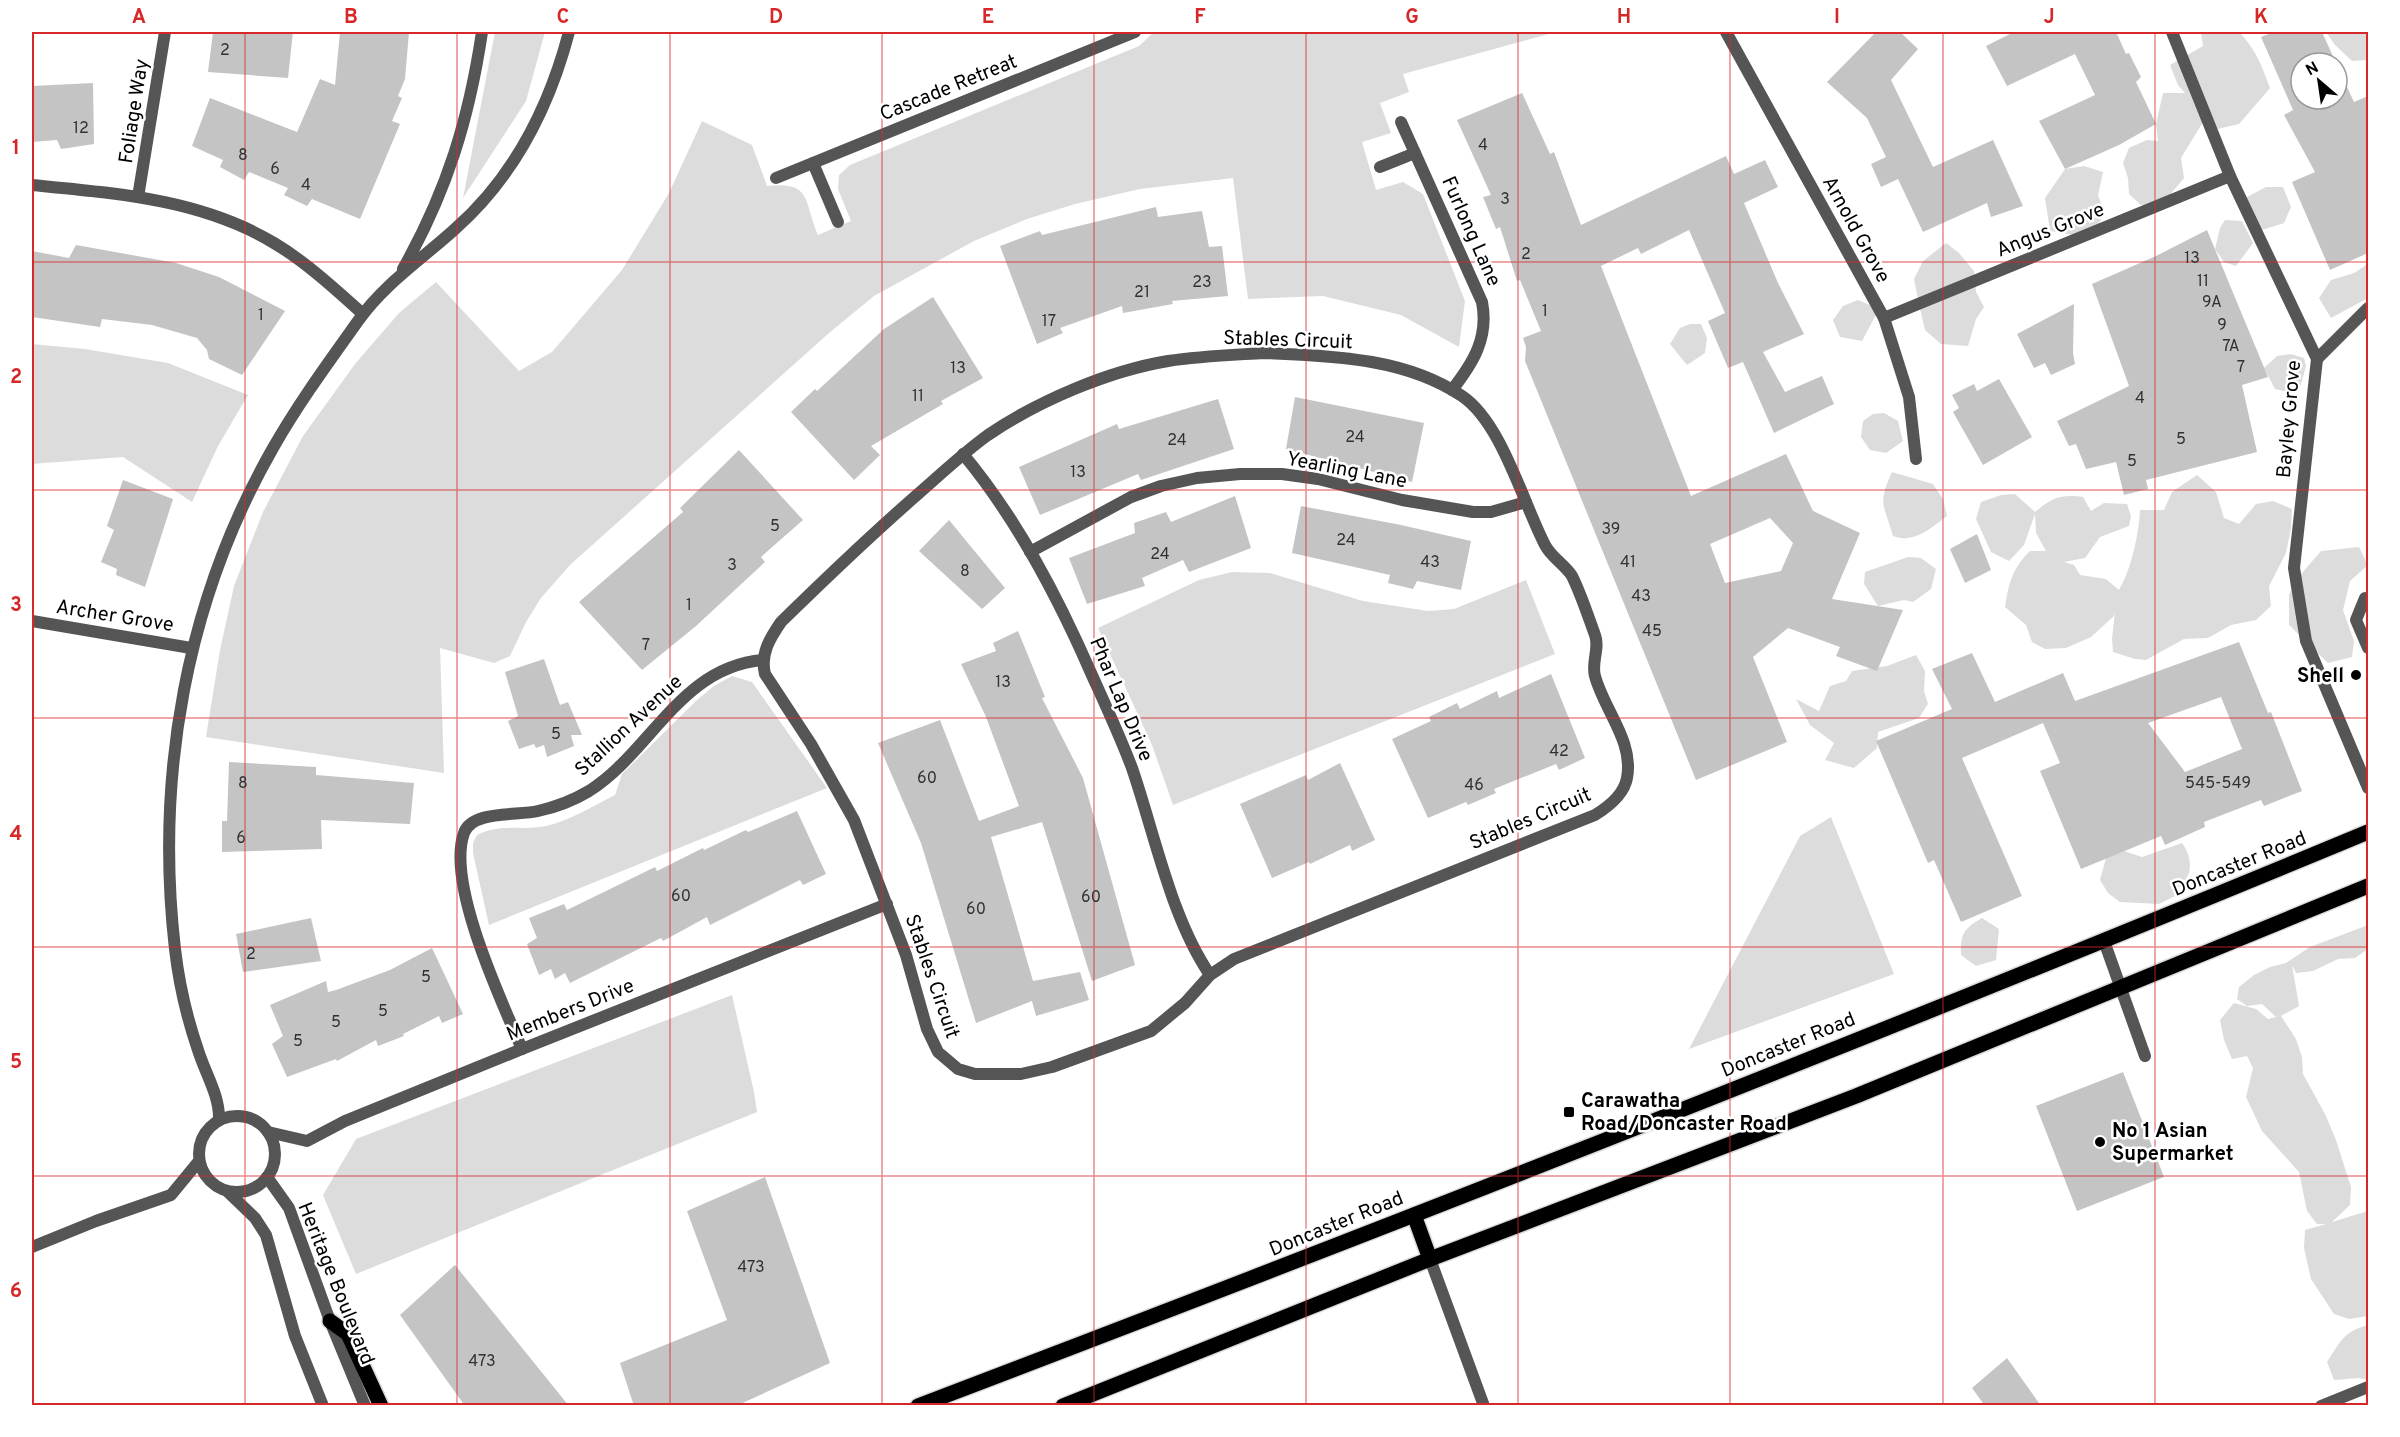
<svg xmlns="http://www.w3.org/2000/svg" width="2400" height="1437" viewBox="0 0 2400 1437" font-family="Overpass,sans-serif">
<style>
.green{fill:#dcdcdc}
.building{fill:#c4c4c4;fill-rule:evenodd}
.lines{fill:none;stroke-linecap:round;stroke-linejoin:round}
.primary-casing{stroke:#dbdbdb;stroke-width:18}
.lane{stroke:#555;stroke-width:12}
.street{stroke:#555;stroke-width:12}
.primary{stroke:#000;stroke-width:15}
.grid{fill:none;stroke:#d62828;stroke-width:1.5;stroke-opacity:0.55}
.poi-dot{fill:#000;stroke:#fff;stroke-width:2}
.labels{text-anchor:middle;stroke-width:5;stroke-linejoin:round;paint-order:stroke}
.number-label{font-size:16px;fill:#313131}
.street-label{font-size:20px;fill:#000;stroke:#fff}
.poi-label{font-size:20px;font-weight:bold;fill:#000;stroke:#fff;text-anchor:start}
.neatline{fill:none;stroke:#d62828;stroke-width:2}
.grid-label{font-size:20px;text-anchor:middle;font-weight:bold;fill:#d62828}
</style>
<rect width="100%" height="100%" fill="#fff"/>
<g class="green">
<polygon points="495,32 545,32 526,101 463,198"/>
<path d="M1154,32H1556L1403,74L1409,92L1380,103L1391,133L1362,142L1376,190L1403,182L1423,194L1465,301L1459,347L1401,315L1323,296L1248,299L1233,178L1140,189L1075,204L1027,219L974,241L874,296L829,333L570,565L541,598L526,622L510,656L494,663L440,648L444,773L206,737L220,650L234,586L263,512L303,436L355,364L399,313L436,282L519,371L552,352L622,270L669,193L702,121L752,145L767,186C813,181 803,201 818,235L851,221L838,189L839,175L850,165L1139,46Z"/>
<path d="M2201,32H2239C2255,48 2262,66 2270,88L2239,124L2218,129L2206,117L2181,158L2184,178L2163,203L2141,205L2129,194L2128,178L2123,163L2129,148L2147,140L2158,141L2156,124L2163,93H2185L2178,85L2170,65L2203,46Z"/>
<polygon points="2326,32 2368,32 2368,60 2352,61 2335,45"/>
<polygon points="2084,166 2103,172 2098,195 2105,214 2092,233 2073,235 2050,231 2045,198 2065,169"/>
<polygon points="2266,187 2283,187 2291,207 2284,223 2262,230 2250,218 2247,197"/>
<polygon points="2225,220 2242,221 2253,243 2236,266 2224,262 2215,249 2220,228"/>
<polygon points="1946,243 1959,253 1974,271 1976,292 1984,307 1976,319 1968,346 1941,344 1925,330 1919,304 1914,279 1923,261"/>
<polygon points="2368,264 2368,298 2331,318 2319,298 2331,280 2354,273"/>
<polygon points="1858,300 1879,309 1862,341 1840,337 1833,320 1843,306"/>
<polygon points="1690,324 1701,324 1707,338 1705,353 1687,365 1670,344 1680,328"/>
<polygon points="32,344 85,349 168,363 248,395 218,446 192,502 123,457 32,464"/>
<polygon points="2291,354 2304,358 2306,366 2299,391 2288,392 2275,389 2264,368 2277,356"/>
<polygon points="1884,413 1898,421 1903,441 1886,453 1870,450 1861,437 1863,421 1873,414"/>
<path d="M1892,472L1933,484L1943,499L1947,516C1931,528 1914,544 1893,536C1884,504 1877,505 1892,472Z"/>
<path d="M2197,475L2216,492L2224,518L2239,524L2256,504L2273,501L2292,509L2291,528L2286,553L2269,586L2271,606L2256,620L2231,625L2208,638L2184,639L2146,660L2135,659L2113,652L2112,639L2115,612L2114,616L2091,637L2066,648L2045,649L2032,642L2026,625L2005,607C2009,582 2012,569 2030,551H2046L2036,533L2035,514L2024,545L2009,561L1991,552L1976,519L1981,502L2001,495L2015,494L2035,512C2052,498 2060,494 2083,497L2091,511L2104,503L2127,504L2131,516L2129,526L2100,537L2085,558L2064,562L2074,565L2080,575L2106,579L2119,590C2131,570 2139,534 2140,510H2164L2172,492Z"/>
<polygon points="2359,547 2368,565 2350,581 2343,610 2354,641 2352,657 2328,663 2289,625 2289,594 2302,573 2321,551"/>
<polygon points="1908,557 1921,558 1936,569 1931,589 1913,602 1904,600 1878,606 1864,584 1865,572"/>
<polygon points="1232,572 1270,573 1363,601 1428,611 1454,609 1526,580 1555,654 1173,805 1152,745 1098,628 1199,580"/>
<polygon points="1916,655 1925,671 1924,691 1928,704 1919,718 1878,732 1877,748 1854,768 1825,760 1834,743 1810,725 1796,699 1819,711 1830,686 1846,681 1852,671 1887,666"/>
<path d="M732,676L752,682L827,788L489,925L473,853V843L477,835C499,823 523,831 546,826C571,820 593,806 615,795L622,774L697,700L714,686Z"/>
<polygon points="1831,817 1894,974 1689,1049 1800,836"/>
<path d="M2182,843C2188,851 2192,863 2189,873C2186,882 2178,883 2177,895L2159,904L2120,902L2108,893L2100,880L2106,858L2124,851L2142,857Z"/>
<path d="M1982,918L1999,929L1996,960L1976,966L1961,955C1960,933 1964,929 1982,918Z"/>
<polygon points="2368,925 2368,949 2355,958 2338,959 2313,971 2296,973 2292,965 2299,1006 2281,1016 2296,1039 2302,1057 2303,1074 2325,1114 2336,1140 2351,1187 2350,1205 2332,1222 2368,1211 2368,1316 2349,1319 2334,1314 2311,1279 2304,1248 2305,1230 2326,1224 2317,1224 2307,1211 2299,1172 2262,1131 2246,1097 2253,1068 2247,1056 2232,1059 2224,1040 2220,1020 2234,1003 2256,1009 2268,1019 2276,1017 2262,1004 2247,1006 2237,999 2239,987 2254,975 2270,967 2286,963 2310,947"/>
<polygon points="732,995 754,1092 757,1112 356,1274 323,1195 356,1139"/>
<path d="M2368,1325V1380L2359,1378L2334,1380L2327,1362C2340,1342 2344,1331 2368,1325Z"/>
</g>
<g class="building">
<polygon points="213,32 293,32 288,78 208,72"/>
<polygon points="340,32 409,32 405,79 398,96 402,98 392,121 400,124 360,219 312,199 307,206 284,195 288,188 249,172 244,180 220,167 223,160 192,146 210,98 297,132 320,79 335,85"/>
<polygon points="1876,32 1900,32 1918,49 1891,80 1933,167 1993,140 2023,206 1991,217 1987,203 1923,232 1898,179 1881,187 1871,164 1886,157 1867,118 1827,82"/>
<polygon points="2014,32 2123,32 2117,34 2126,54 2129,53 2141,77 2136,82 2156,124 2119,145 2065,169 2039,121 2095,95 2075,54 2007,86 1986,46"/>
<polygon points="2274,32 2322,32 2336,63 2301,63 2301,99 2337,99 2337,65 2354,102 2368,96 2368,253 2330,270 2292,182 2315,172 2284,115 2293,110 2261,37"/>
<polygon points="93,83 94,144 61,149 57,140 32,142 32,86"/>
<path d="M1522,93L1550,154L1554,152L1581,225L1726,156L1734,174L1765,160L1778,187L1744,203L1778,283L1804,334L1763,352L1785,392L1822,376L1834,404L1774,433L1743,362L1728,368L1708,321L1725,313L1689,230L1641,254L1638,248L1601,266L1691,496L1786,454L1813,511L1860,533L1832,599L1903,610L1877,671L1836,656L1840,647L1788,628L1753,657L1787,742L1696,780L1525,361L1526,347L1523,338L1541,331L1520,280L1517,281L1500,227L1496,229L1483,197L1491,195L1457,120ZM1770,518L1793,543L1781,571L1725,583L1710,544Z"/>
<polygon points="1156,207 1158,217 1202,211 1209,247 1222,246 1228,296 1172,301 1173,304 1123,313 1122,306 1060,328 1063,333 1037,344 1000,246 1040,231 1042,235"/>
<polygon points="2207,230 2268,377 2242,385 2257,452 2146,480 2148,489 2124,495 2116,462 2086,469 2076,444 2069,446 2057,421 2129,386 2092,284 2156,256"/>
<polygon points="76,245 176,263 219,277 285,311 242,375 209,359 207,350 197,338 152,325 102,319 100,327 32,317 32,251 69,258"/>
<polygon points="933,297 983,378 941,401 943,404 871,446 880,455 854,480 791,412 815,389 817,391 884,329"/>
<polygon points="2074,304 2073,353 2075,364 2051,375 2045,363 2034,368 2017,334"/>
<polygon points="1999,379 2032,437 1983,465 1953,412 1959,408 1952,395 1974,384 1977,391"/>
<polygon points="1295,397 1424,423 1412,482 1286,449"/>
<polygon points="1218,399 1234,449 1141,480 1138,474 1040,515 1019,467 1117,424 1119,429"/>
<polygon points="739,450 803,520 761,557 765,562 696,626 642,670 579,602 683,512 680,508"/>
<polygon points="123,480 173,499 145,587 116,575 117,569 101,562 114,530 107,526"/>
<polygon points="1235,496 1251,548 1189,572 1183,560 1142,578 1145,586 1087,604 1069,558 1135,533 1134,523 1166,512 1171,522"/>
<polygon points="1301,506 1401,525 1471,541 1461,590 1417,581 1413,589 1388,583 1390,575 1292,553"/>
<polygon points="949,520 1005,588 982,609 919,551"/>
<polygon points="1977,534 1991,570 1965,583 1950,549"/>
<polygon points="1018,631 1045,697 1042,698 1083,778 1135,965 1092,981 1042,822 991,837 1033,981 1080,972 1089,1000 1036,1016 1032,1001 976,1023 921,843 878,743 940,720 979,821 1019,806 986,717 961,664 996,651 993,643"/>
<path d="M2239,642L2268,713L2271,712L2302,791L2264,806L2261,800L2204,822L2205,827L2165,845L2161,836L2081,869L2040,771L2060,763L2043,723L1962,758L2022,896L1961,922L1934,860L1928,863L1876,741L1952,709L1932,669L1972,653L1995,702L2063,673L2075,701ZM2221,697L2242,749L2185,772L2148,723Z"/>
<polygon points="544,659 560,705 568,702 582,735 571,735 574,746 547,757 544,745 536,748 534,744 519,749 508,721 518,716 505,672"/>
<polygon points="1551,674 1585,758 1559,770 1556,764 1494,789 1496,793 1468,805 1466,802 1428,818 1392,739 1431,721 1429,717 1457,703 1460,709 1497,691 1499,698"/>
<polygon points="229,762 316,767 316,775 414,783 410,824 321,820 322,849 222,852 222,821 227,821"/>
<polygon points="1340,763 1375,840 1352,851 1350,845 1310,864 1309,862 1272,878 1240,804 1306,775 1308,780"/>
<polygon points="797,811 826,874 803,885 800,880 710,925 707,917 663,941 661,938 570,983 565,973 555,979 551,969 539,975 527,944 537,938 529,918 564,904 567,910 655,867 657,871 703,848 704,850 746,830 748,832"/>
<polygon points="311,918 321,961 243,972 236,934"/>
<polygon points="432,948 463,1014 442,1023 439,1016 403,1034 404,1036 378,1046 376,1040 337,1061 336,1059 287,1077 272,1044 283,1036 270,1005 326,981 328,992 336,990 390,970"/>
<polygon points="2123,1072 2164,1177 2077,1211 2036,1106"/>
<polygon points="765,1177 830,1363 736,1406 634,1406 620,1363 727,1320 687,1211"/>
<polygon points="455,1265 569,1406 465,1406 400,1315"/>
<polygon points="2007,1358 2041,1406 1985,1406 1972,1388"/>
</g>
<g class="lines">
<defs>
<g id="primary">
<polyline points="1414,1215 1430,1259"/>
<polyline points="330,1321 348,1334 381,1406"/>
<path d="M918,1406C1404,1221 1888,1031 2368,832"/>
<polyline points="1063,1406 1430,1259 1856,1096 2368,886"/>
</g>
</defs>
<use href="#primary" class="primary-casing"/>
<g class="lane">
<polyline points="1030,552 1131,497 1161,486 1197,478 1240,474 1282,474 1318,479 1402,500 1473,512 1491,512 1526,502"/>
<polyline points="2365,598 2356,620 2368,648"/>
<polyline points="2104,941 2145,1056"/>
</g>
<g class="street">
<polyline points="1726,32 1884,318 1909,397 1916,459"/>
<polyline points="2172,32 2230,176 2317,359 2294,568 2306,641 2368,788"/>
<polyline points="1401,122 1415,153"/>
<polyline points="813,163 838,222"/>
<path d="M1380,167L1415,153L1482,302C1489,338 1473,363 1452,390"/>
<polyline points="776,178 1135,32"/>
<path d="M32,185C114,193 201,199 274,243C306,262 335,289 363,314"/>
<polyline points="138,197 165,32"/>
<path d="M403,269C447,191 469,119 482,32"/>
<polyline points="1884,318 2230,176"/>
<path d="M1264,353C1330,356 1404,357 1462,396C1502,423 1523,503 1545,545C1551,557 1565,565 1572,576C1581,594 1588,616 1595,635C1600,648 1591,663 1595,676C1604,710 1634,741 1627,778C1624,795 1608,807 1595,815L1234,959L1210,975L1185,1003L1151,1031L1052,1067L1021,1074H975L958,1069L938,1052L927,1029L906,955L854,820L811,744L765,674C760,654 770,638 781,622C826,578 871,535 918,494C941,474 963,453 988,435C1038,401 1108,371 1168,361C1200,356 1232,355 1264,353Z"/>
<polyline points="2317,359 2368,308"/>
<path d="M963,454C1017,519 1057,595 1091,673C1105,704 1120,736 1132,768C1155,835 1171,918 1210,975"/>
<polyline points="32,621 191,648"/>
<path d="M522,1049C501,1000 446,883 464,833C472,810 518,816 538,811C556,807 574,800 589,791C652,751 680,667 763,660"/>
<circle cx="237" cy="1154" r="38"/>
<path d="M219,1120C220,1096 205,1073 198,1050C187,1018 179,984 175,949C155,776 186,600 273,448C298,404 328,363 358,321C384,284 422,259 455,229C515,176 549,108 569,32"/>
<polyline points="268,1132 307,1141 345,1121 522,1049 887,904"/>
<polyline points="267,1177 289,1208 330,1321 365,1406"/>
<polyline points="227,1191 255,1218 266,1235 295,1336 323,1406"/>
<polyline points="32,1247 96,1221 171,1195 199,1161"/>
<polyline points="1430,1259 1484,1406"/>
<polyline points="2321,1406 2368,1387"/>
</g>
<use href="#primary" class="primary"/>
</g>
<path class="grid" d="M245,32V1406M457,32V1406M670,32V1406M882,32V1406M1094,32V1406M1306,32V1406M1518,32V1406M1730,32V1406M1943,32V1406M2155,32V1406M32,262H2368M32,490H2368M32,718H2368M32,947H2368M32,1176H2368"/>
<g class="poi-dot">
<circle cx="2356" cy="675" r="6"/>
<rect x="1563" y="1106" width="12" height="12" rx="3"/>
<circle cx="2100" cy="1142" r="6"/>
</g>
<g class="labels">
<g class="number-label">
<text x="225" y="55">2</text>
<text x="81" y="133">12</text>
<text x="1483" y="150">4</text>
<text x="243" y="160">8</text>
<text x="275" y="174">6</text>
<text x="306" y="190">4</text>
<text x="1505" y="204">3</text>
<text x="1526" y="259">2</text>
<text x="2192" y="263">13</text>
<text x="2203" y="286">11</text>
<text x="1202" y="287">23</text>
<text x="1142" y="297">21</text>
<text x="2212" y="307">9A</text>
<text x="1545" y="316">1</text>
<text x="261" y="320">1</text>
<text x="1049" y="326">17</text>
<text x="2222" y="330">9</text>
<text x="2231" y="351">7A</text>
<text x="2241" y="372">7</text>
<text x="958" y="373">13</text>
<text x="918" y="401">11</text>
<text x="2140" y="403">4</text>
<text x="1355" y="442">24</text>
<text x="2181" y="444">5</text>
<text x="1177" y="445">24</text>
<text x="2132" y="466">5</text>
<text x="1078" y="477">13</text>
<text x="775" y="531">5</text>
<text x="1611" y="534">39</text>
<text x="1346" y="545">24</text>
<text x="1160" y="559">24</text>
<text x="1430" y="567">43</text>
<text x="1628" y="567">41</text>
<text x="732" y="570">3</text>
<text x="965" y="576">8</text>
<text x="1641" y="601">43</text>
<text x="689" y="610">1</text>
<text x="1652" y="636">45</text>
<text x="646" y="650">7</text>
<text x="1003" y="687">13</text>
<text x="556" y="739">5</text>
<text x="1559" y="756">42</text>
<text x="927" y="783">60</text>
<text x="243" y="788">8</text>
<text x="2218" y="788">545-549</text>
<text x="1474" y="790">46</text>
<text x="241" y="843">6</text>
<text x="681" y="901">60</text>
<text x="1091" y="902">60</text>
<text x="976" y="914">60</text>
<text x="251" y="959">2</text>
<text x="426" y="982">5</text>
<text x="383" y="1016">5</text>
<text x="336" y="1027">5</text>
<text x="298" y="1046">5</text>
<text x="751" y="1272">473</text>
<text x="482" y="1366">473</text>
</g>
<g class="street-label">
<text transform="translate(948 87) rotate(-22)" y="7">Cascade Retreat</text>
<text transform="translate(133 111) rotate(-81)" y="7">Foliage Way</text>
<text transform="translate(1857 229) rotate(61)" y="7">Arnold Grove</text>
<text transform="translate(2050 229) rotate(-22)" y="7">Angus Grove</text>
<text transform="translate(1472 231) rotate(66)" y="7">Furlong Lane</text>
<text transform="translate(1288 339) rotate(2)" y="7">Stables Circuit</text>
<text transform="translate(2288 419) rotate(-85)" y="7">Bayley Grove</text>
<text transform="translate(1347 469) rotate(11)" y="7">Yearling Lane</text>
<text transform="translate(115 615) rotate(9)" y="7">Archer Grove</text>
<text transform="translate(1122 699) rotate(67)" y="7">Phar Lap Drive</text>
<text transform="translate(628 725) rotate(-43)" y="7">Stallion Avenue</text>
<text transform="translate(1530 818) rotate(-23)" y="7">Stables Circuit</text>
<text transform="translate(2239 863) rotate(-22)" y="7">Doncaster Road</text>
<text transform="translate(933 976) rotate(71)" y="7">Stables Circuit</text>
<text transform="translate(570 1009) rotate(-22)" y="7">Members Drive</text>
<text transform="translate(1788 1044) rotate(-22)" y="7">Doncaster Road</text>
<text transform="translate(1336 1223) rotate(-22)" y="7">Doncaster Road</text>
<text transform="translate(337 1283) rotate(68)" y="7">Heritage Boulevard</text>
</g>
<g class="poi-label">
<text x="2344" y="682" text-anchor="end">Shell</text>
<text x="1581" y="1107">Carawatha<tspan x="1581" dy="23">Road/Doncaster Road</tspan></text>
<text x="2112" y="1137">No 1 Asian<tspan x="2112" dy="23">Supermarket</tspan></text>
</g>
</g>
<rect width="2400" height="1437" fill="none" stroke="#ffffff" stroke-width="66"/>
<g transform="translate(2319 81) rotate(331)"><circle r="28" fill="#ffffff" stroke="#999999" stroke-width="1.5"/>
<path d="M0-4.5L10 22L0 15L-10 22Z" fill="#000000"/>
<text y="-9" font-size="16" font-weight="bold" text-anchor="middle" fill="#000000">N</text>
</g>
<rect x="33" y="33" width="2334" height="1371" class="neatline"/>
<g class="grid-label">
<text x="139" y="23">A</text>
<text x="351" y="23">B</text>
<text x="563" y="23">C</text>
<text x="776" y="23">D</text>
<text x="988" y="23">E</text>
<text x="1200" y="23">F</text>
<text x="1412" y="23">G</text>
<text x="1624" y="23">H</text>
<text x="1837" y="23">I</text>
<text x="2049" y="23">J</text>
<text x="2261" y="23">K</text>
<text x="16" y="154">1</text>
<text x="16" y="383">2</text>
<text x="16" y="611">3</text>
<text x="16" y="840">4</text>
<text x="16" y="1068">5</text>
<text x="16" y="1297">6</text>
</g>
</svg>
